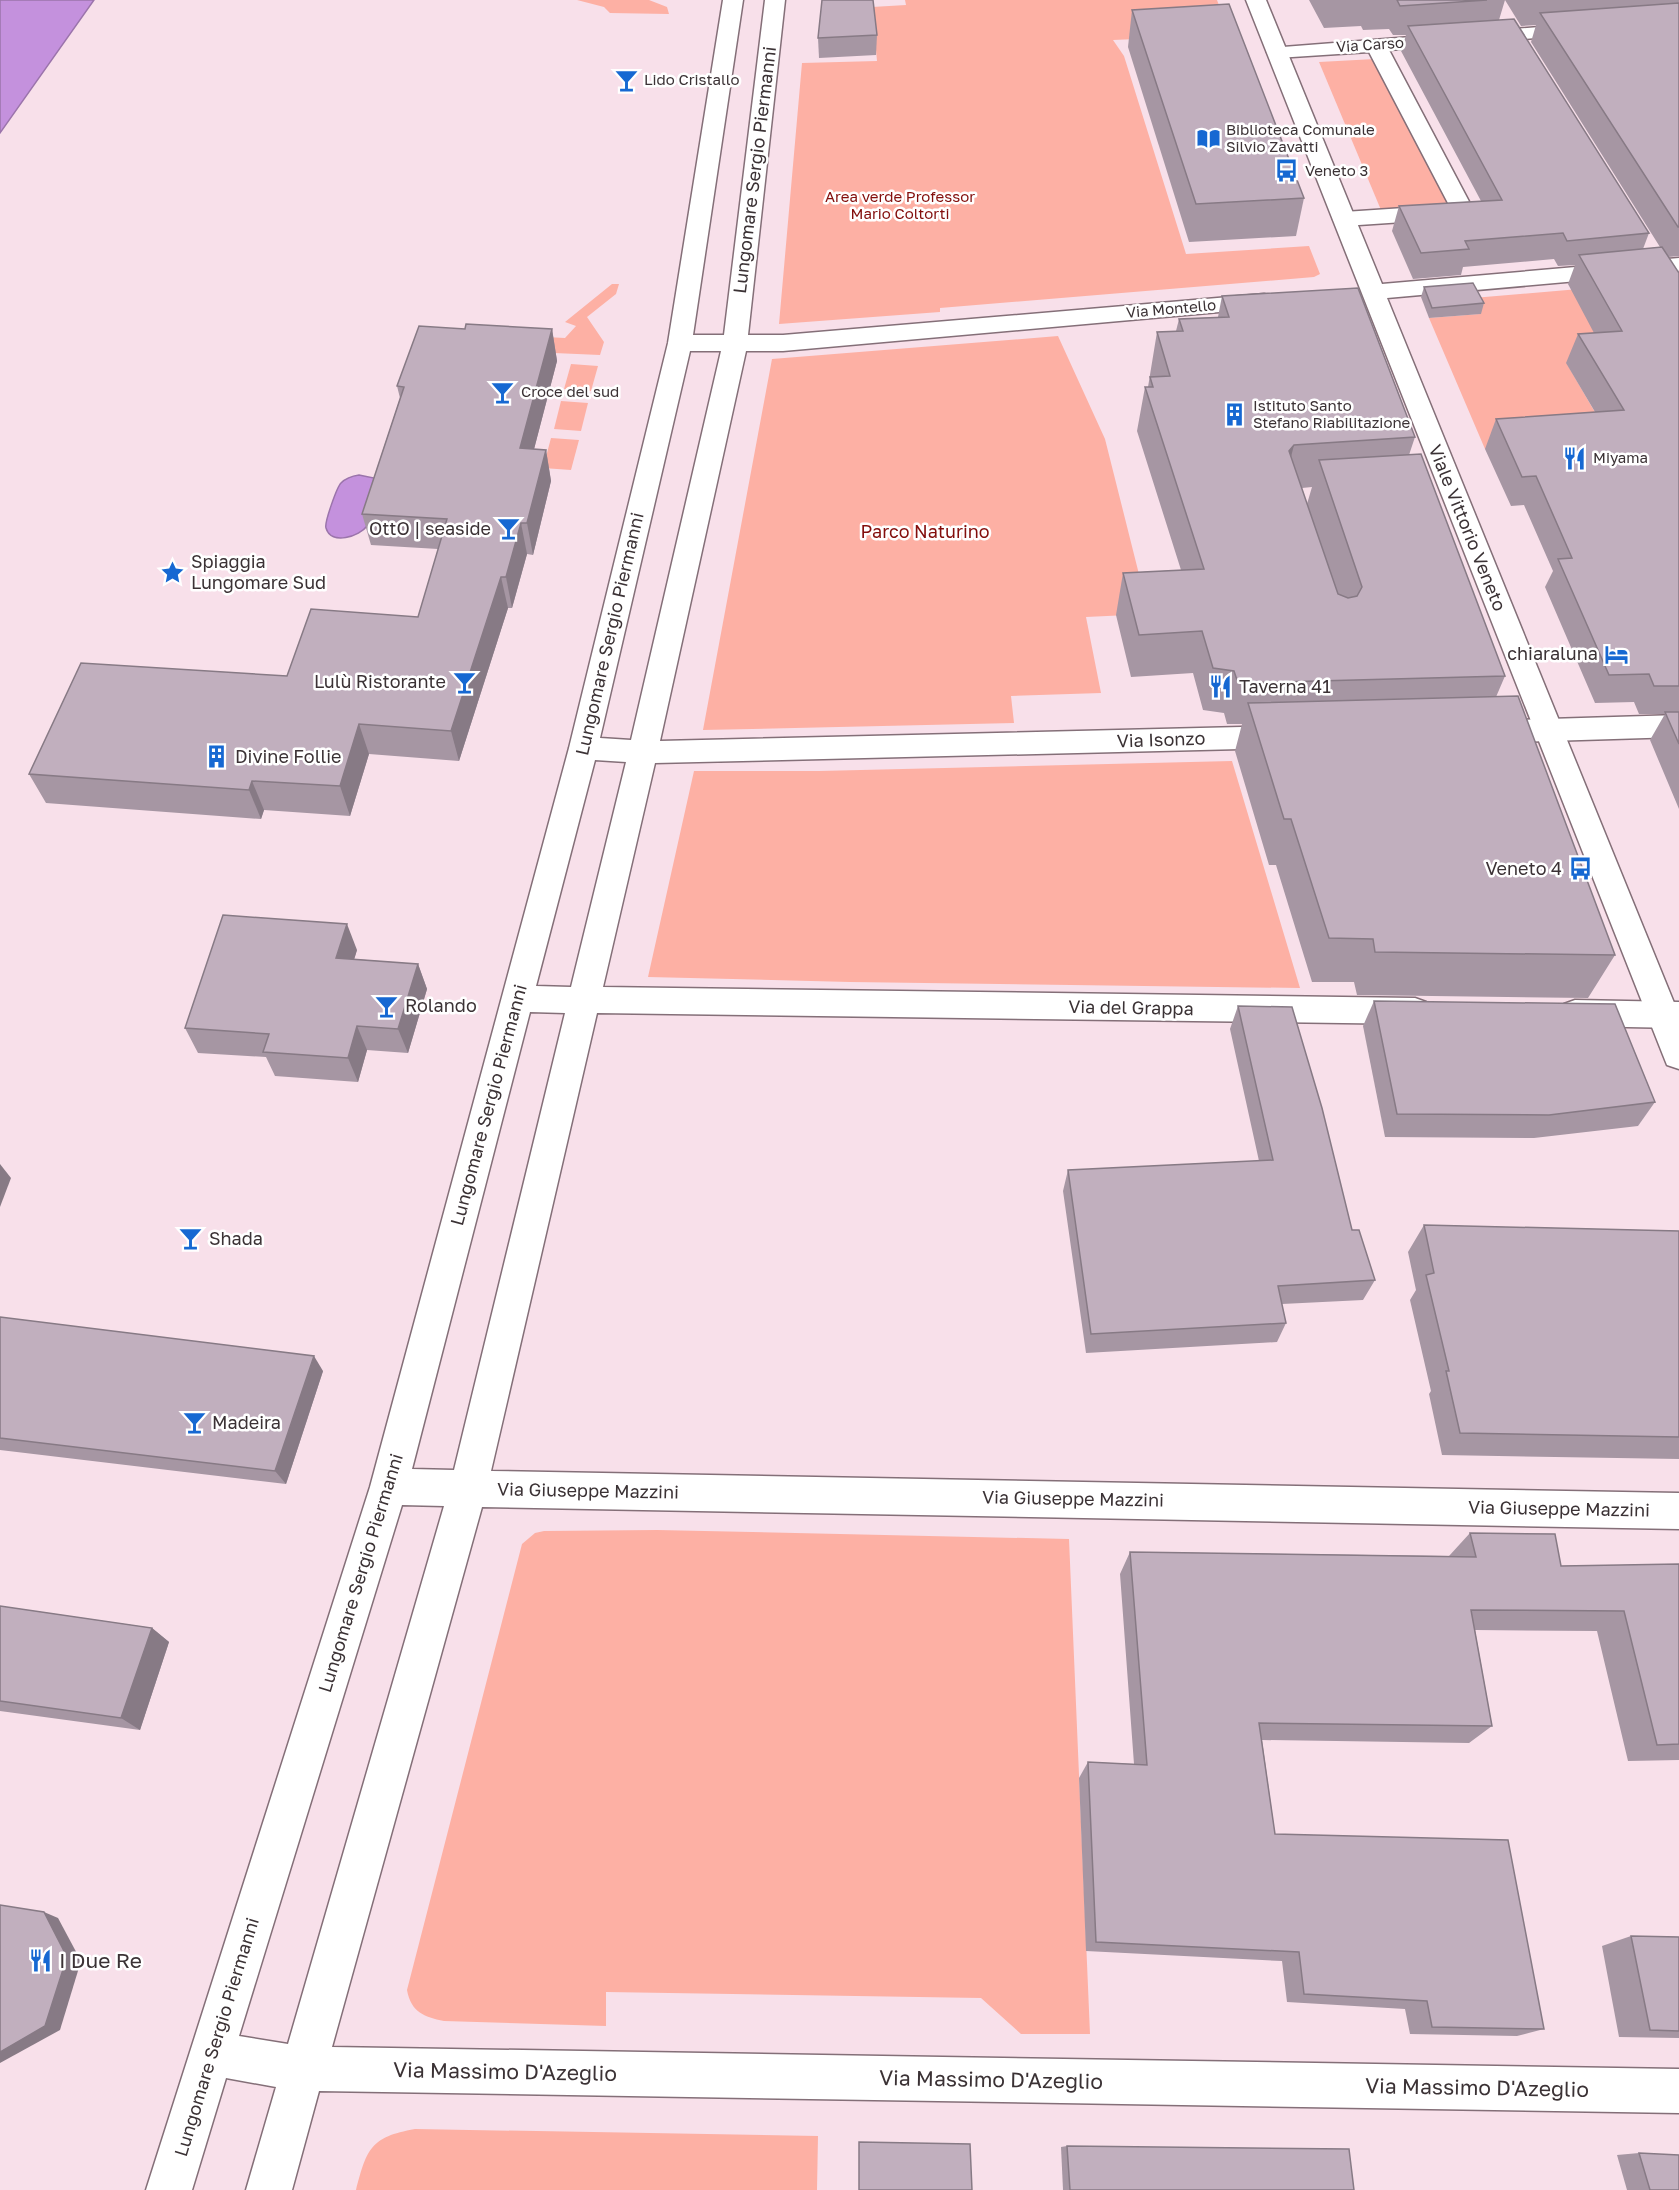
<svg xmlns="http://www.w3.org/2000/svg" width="1679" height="2190" viewBox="0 0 1679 2190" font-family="'Golos Text',sans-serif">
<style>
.green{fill:#fdb0a4}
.water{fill:#c491dd;stroke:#9b74ab;stroke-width:1.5}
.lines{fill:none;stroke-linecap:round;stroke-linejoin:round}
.minor-casing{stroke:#846f78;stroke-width:3}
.tertiary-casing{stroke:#846f78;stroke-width:3}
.minor{fill:#fff;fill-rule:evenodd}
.tertiary{fill:#fff;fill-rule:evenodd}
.wall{fill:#a696a3;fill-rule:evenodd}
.shaded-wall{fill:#877a85}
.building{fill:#c1afbe;stroke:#877a85;stroke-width:1.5}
.labels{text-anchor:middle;stroke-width:5;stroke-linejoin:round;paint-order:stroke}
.far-street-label{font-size:15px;fill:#3b3235;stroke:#fff}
.far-poi-label{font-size:15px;fill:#3b3235;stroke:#fff;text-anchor:start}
.far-park-label{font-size:15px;fill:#830e0c;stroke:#fff}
.street-label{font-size:18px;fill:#3b3235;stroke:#fff}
.poi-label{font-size:18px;fill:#3b3235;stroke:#fff;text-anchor:start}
.park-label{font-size:18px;fill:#830e0c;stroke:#fff}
.near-poi-label{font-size:21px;fill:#3b3235;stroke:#fff;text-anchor:start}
.near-street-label{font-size:21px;fill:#3b3235;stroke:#fff}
</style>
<rect width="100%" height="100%" fill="#f8e0ea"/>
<g class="green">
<polygon points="577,0 649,0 667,7 669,14 610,13 604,7"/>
<polygon points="905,0 1217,0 1230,35 1113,40 1124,56 1186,254 1309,246 1320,274 1314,277 940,308 940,312 779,324 802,63 877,61 872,7 906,5"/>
<polygon points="1375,59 1448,205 1381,210 1319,62"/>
<polygon points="612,284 619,284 616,294 587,317 604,342 600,355 486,350 490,334 565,338 576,326 565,322"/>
<polygon points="1579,289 1615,323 1567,364 1611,440 1485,449 1429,318 1480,314 1473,298"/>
<polygon points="1058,336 1105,439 1149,614 1086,617 1101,693 1011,696 1014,723 703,730 772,359"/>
<polygon points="571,364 598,366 591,391 564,389"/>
<polygon points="561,401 588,403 581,431 554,429"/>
<polygon points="551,438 579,440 571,470 543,468"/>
<polygon points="1232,761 1300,988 850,982 648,977 694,771 819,771"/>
<path d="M657,1530L1069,1539L1090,2034H1021L981,1998L606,1992V2026L444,2021C424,2017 411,2012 407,1990L522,1544L535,1533L544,1531Z"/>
<path d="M415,2129L818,2136L817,2190H356C367,2149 370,2137 415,2129Z"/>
</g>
<g class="water">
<polygon points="0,0 94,0 0,133"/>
<path d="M359,475L374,478L367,526C360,536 331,546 326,528C324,523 337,487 341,483C346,478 352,476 359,475Z"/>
</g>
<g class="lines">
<defs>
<g id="minor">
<path d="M723,0H743L693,335H724L765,0H785L748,335H783L1264,294L1272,296L1276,301L1272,306L1264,308L783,351H746L660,741L1283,726L1293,729L1297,737L1293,745L1283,748L655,763L603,987L1415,998L1426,1002L1431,1011L1426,1020L1415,1024L597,1013L491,1471L1679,1493V1529L482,1507L332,2047L1679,2069V2113L319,2091L292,2190H246L276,2087L226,2078L192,2190H146L370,1487L569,748L668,343ZM690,351H721L631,740L600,738ZM595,760L626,762L571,987L536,986ZM530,1012L565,1013L454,1470L412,1469ZM402,1505L444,1506L288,2044L239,2036Z"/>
<polygon points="1577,24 1584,26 1587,30 1584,34 1389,50 1474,211 1471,216 1463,218 1344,226 1336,224 1333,219 1336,214 1344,212 1449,205 1369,52 1277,58 1270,56 1267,52 1270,48"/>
<polygon points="1679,715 1679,737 1485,743 1475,740 1471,732 1475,724 1485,721"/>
<polygon points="1575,1000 1679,1002 1679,1028 1575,1026 1564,1022 1559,1013 1564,1004"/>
</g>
<polygon id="tertiary" points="1246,0 1266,0 1382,284 1679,258 1679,272 1387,298 1679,1015 1679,1069 1667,1065 1663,1055"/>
</defs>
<use href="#minor" class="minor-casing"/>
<use href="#tertiary" class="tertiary-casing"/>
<use href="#minor" class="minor"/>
<use href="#tertiary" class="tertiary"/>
</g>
<g class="wall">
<polygon points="1309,0 1505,0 1499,20 1649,233 1643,249 1660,247 1531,42 1536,25 1521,26 1505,0 1679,0 1679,256 1668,257 1678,272 1679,270 1679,809 1650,740 1665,714 1639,714 1634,702 1595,703 1545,587 1553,571 1524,505 1511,506 1485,449 1496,419 1595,412 1566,363 1578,334 1594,333 1568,284 1575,265 1558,266 1554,259 1463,267 1461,275 1413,279 1392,231 1399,206 1481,201 1401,51 1406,35 1393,35 1389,29 1363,30 1361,26 1324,28"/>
<polygon points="1132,10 1304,198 1296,236 1189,242 1128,47"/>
<polygon points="877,35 876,55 819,58 818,38"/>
<polygon points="1424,287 1484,303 1481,314 1429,318 1421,297"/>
<path d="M1222,296L1415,437L1409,455L1505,676L1496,697L1615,955L1588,998L1357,995L1354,982H1312L1276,865H1269L1235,751L1242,724H1227L1224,713L1203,710L1193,673L1131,677L1116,615L1123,573L1181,570L1137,431L1145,387H1148L1157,332L1176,331L1179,319L1218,317ZM1312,487L1307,504L1302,488Z"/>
<polygon points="465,329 552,329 557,361 534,449 546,450 551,481 533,555 527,554 512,608 508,608 459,761 369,754 350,816 264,810 261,819 46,803 29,774 287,676 418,617 438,549 371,545 362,514 400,398 397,386"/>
<polygon points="357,950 354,959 418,964 427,989 408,1053 367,1050 358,1082 275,1076 266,1057 198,1053 185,1028"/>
<polygon points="1374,1001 1655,1102 1638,1126 1534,1138 1385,1137 1363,1026"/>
<polygon points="1238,1006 1352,1230 1375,1280 1363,1300 1282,1304 1286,1323 1277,1342 1086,1353 1063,1191 1068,1170 1259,1161 1230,1029"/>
<polygon points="1424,1225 1679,1231 1679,1459 1442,1455 1429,1394 1431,1391 1410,1300 1416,1290 1408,1252"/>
<polygon points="0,1317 323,1371 286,1484 0,1450"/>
<polygon points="1470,1533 1561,1566 1679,1564 1679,1760 1628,1761 1597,1631 1475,1630 1492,1726 1469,1743 1262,1740 1275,1834 1544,2029 1517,2036 1410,2034 1405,2009 1287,2002 1282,1961 1086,1951 1079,1778 1088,1762 1134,1764 1120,1574 1130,1552 1449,1556"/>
<polygon points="0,1606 152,1628 169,1642 140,1730 0,1711"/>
<polygon points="1631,1936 1679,1937 1679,2038 1619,2037 1602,1946"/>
<polygon points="1067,2146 1354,2190 1063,2190 1061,2147"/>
<polygon points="1639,2153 1679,2190 1627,2190 1617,2155"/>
</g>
<g class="shaded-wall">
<polygon points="552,329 557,361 526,480 520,448"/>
<polygon points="1294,445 1283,489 1289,451"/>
<polygon points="546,450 551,481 533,555 527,523"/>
<polygon points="521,523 527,554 512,608 506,577"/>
<polygon points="501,577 508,608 459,761 451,731"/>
<polygon points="359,724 369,754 350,816 340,786"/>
<polygon points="252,781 264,810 261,819 249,790"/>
<polygon points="347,924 357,950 347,983 336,958"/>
<polygon points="418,964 427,989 408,1053 398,1029"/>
<polygon points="357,1026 367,1050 358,1082 348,1058"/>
<polygon points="0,1164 11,1178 0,1207"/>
<polygon points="314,1356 323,1371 286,1484 275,1471"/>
<polygon points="152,1628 169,1642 140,1730 121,1718"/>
<polygon points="44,1912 58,1918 81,1961 60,2030 0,2063 0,2052"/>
</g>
<g class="building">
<polygon points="822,0 873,0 877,35 818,38"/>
<polygon points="1397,0 1487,0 1400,6"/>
<polygon points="1679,3 1679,227 1678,227 1540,13"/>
<polygon points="1229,4 1304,198 1196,204 1132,10"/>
<polygon points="1514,19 1649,233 1567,241 1563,233 1465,241 1469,249 1421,253 1399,206 1502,200 1408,26"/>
<polygon points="1662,247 1679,273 1679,686 1654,686 1649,674 1609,675 1558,559 1572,558 1536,476 1522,477 1496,419 1624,410 1578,334 1622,331 1579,255"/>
<polygon points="1473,283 1484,303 1432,308 1424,287"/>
<polygon points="1358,288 1415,437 1294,445 1289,451 1338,594 1348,598 1357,596 1362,587 1319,460 1421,454 1505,676 1238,683 1234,671 1213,668 1202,631 1139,635 1123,573 1204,569 1145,387 1153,387 1150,377 1170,376 1157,332 1183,331 1179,319 1229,317 1222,296"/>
<polygon points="466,324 552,329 520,448 546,450 527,523 521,523 506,577 501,577 451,731 359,724 340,786 252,781 249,790 29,774 81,663 287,676 311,609 418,617 447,519 362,514 404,387 397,386 419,326 465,329"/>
<polygon points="1518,696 1615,955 1375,952 1373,939 1329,938 1291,819 1284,819 1248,703"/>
<polygon points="1665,712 1679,712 1679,744"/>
<polygon points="223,915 347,924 336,958 418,964 398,1029 357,1026 348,1058 263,1052 269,1034 185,1028"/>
<polygon points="1374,1001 1615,1004 1655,1102 1549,1115 1397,1114"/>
<polygon points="1238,1006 1292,1007 1322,1108 1352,1230 1359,1230 1375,1280 1278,1286 1286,1323 1091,1334 1068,1170 1273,1160"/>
<polygon points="1424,1225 1679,1231 1679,1437 1460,1433 1446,1371 1449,1371 1426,1275 1434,1273"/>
<polygon points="0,1317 314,1356 275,1471 0,1438"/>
<polygon points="1470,1533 1555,1534 1561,1566 1679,1564 1679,1744 1657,1745 1624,1611 1471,1610 1492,1726 1259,1723 1275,1834 1508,1840 1544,2029 1432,2027 1427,2001 1304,1994 1299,1952 1096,1942 1088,1762 1147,1765 1130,1552 1476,1557"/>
<polygon points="0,1606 152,1628 121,1718 0,1701"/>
<polygon points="0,1905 44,1912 67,1957 45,2026 0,2052"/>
<polygon points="1631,1936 1679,1937 1679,2031 1650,2030"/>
<polygon points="859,2142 970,2144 972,2190 859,2190"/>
<polygon points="1067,2146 1349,2149 1354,2190 1070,2190"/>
<polygon points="1639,2153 1679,2155 1679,2190 1650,2190"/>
</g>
<defs>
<symbol id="bar-bare" viewBox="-9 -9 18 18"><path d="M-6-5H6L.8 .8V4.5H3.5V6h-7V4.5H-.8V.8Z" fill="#1668d2" stroke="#fff" stroke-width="2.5" paint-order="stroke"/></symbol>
<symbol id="library-bare" viewBox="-9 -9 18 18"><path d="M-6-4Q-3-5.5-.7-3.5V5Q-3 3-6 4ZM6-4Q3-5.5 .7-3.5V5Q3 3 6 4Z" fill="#1668d2" stroke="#fff" stroke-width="2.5" paint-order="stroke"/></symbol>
<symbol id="bus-bare" viewBox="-9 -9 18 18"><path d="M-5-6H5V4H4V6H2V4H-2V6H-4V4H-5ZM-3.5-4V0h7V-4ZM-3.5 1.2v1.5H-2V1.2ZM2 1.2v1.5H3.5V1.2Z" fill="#1668d2" stroke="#fff" stroke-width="2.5" paint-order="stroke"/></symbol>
<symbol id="building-bare" viewBox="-9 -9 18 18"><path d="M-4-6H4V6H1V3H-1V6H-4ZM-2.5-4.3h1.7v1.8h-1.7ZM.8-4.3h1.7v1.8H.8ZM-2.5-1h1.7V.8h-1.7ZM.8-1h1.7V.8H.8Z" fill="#1668d2" stroke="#fff" stroke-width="2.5" paint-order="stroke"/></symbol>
<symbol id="restaurant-bare" viewBox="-9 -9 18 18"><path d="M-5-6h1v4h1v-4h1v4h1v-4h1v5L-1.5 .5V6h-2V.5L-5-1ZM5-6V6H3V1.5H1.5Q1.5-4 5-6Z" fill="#1668d2" stroke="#fff" stroke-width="2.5" paint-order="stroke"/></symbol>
<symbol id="sight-bare" viewBox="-9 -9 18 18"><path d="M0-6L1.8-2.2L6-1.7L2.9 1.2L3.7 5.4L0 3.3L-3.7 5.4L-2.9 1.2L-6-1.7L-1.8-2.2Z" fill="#1668d2" stroke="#fff" stroke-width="2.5" paint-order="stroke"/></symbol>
<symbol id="hotel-bare" viewBox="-9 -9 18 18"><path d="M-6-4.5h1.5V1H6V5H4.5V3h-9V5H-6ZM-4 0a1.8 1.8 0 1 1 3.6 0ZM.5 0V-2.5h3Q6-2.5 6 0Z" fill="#1668d2" stroke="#fff" stroke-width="2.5" paint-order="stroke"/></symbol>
</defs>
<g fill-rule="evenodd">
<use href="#bar-bare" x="610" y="64" width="33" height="33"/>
<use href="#library-bare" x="1192" y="122" width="33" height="33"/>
<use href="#bus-bare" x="1270" y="154" width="33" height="33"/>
<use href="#bar-bare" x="486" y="376" width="33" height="33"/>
<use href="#building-bare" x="1218" y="398" width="33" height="33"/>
<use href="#restaurant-bare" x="1558" y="442" width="33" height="33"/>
<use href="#bar-bare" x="492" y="512" width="33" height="33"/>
<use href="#sight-bare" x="156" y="556" width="33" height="33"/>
<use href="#hotel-bare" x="1600" y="638" width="33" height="33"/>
<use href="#bar-bare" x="448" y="666" width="33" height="33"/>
<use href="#restaurant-bare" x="1204" y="670" width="33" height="33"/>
<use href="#building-bare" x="200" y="740" width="33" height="33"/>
<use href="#bus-bare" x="1564" y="852" width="33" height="33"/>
<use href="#bar-bare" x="370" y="990" width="33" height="33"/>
<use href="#bar-bare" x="174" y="1222" width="33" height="33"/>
<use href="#bar-bare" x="178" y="1406" width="33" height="33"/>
<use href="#restaurant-bare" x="24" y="1944" width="33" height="33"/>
</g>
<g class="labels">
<g class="far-street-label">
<text transform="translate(1370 45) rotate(-4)" y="5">Via Carso</text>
<text transform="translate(1171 309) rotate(-5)" y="5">Via Montello</text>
</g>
<g class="far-poi-label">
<text x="644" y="85">Lido Cristallo</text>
<text x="1226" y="135">Biblioteca Comunale<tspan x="1226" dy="17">Silvio Zavatti</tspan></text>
<text x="1305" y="176">Veneto 3</text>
<text x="521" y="397">Croce del sud</text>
<text x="1253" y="411">Istituto Santo<tspan x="1253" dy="17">Stefano Riabilitazione</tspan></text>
<text x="1593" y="463">Miyama</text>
</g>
<g class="far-park-label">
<text x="900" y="202">Area verde Professor<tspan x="900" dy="17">Mario Coltorti</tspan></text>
</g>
<g class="street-label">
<text transform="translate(755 170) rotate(-83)" y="6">Lungomare Sergio Piermanni</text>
<text transform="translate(1467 528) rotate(68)" y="6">Viale Vittorio Veneto</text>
<text transform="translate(610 634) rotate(-77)" y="6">Lungomare Sergio Piermanni</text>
<text transform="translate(1161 740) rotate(-2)" y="6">Via Isonzo</text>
<text transform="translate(1131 1008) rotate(1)" y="6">Via del Grappa</text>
<text transform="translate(489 1105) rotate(-75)" y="6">Lungomare Sergio Piermanni</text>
<text transform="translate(588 1491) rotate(1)" y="6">Via Giuseppe Mazzini</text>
<text transform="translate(1073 1499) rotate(1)" y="6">Via Giuseppe Mazzini</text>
<text transform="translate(1559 1509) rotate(1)" y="6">Via Giuseppe Mazzini</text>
<text transform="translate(361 1573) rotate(-73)" y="6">Lungomare Sergio Piermanni</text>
<text transform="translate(217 2037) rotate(-73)" y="6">Lungomare Sergio Piermanni</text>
</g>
<g class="poi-label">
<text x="491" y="535" text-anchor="end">OttO | seaside</text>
<text x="191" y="568">Spiaggia<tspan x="191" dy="21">Lungomare Sud</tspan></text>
<text x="1598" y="660" text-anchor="end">chiaraluna</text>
<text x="446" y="688" text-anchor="end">Lulù Ristorante</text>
<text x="1239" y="693">Taverna 41</text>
<text x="235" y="763">Divine Follie</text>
<text x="1562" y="875" text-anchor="end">Veneto 4</text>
<text x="405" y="1012">Rolando</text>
<text x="209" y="1245">Shada</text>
<text x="212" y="1429">Madeira</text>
</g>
<g class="park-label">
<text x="925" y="538">Parco Naturino</text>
</g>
<g class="near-poi-label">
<text x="59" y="1968">I Due Re</text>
</g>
<g class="near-street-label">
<text transform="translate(505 2072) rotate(1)" y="7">Via Massimo D'Azeglio</text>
<text transform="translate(991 2080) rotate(1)" y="7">Via Massimo D'Azeglio</text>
<text transform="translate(1477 2088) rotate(1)" y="7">Via Massimo D'Azeglio</text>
</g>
</g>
</svg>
